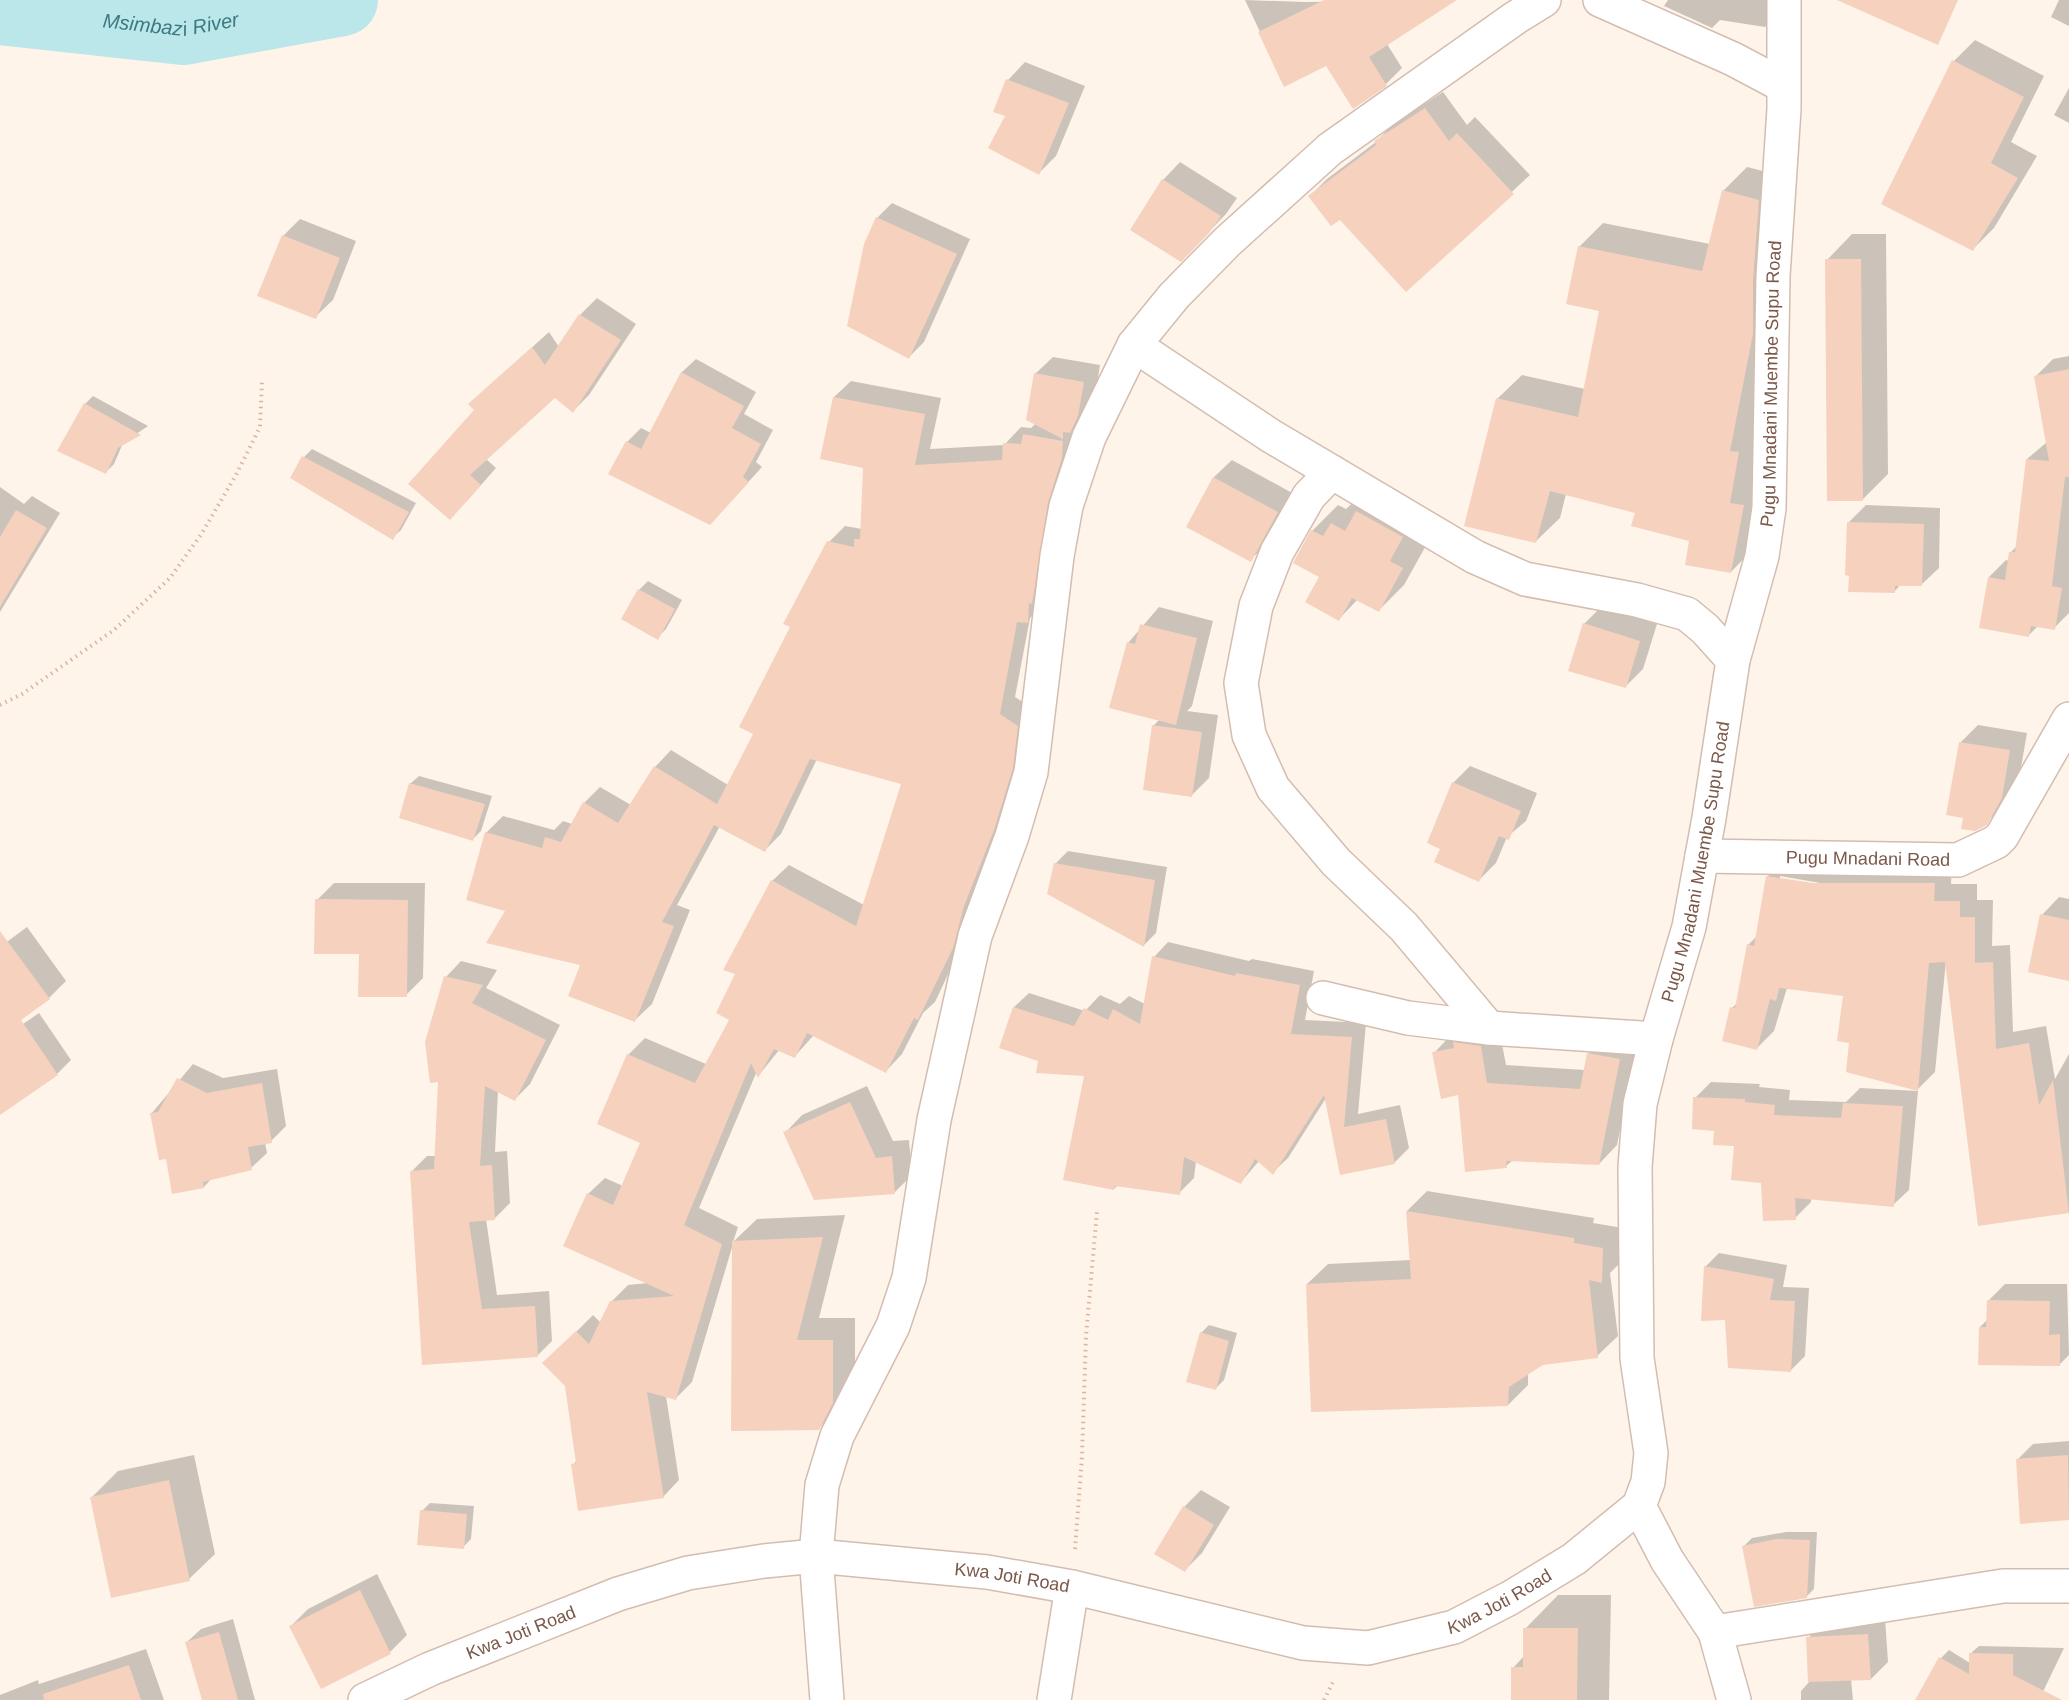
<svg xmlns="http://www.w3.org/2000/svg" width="2069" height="1700" viewBox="0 0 2069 1700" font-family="Helvetica,sans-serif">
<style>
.shadow{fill:#0003;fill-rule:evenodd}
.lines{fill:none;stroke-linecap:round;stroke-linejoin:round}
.river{stroke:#bbe6ea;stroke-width:72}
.building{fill:#f5d1be}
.minor-casing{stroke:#d4bdb0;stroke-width:36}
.path{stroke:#dbb4a0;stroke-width:4;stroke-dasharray:1.5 4.5;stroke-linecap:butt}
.minor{stroke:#fff;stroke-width:33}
.labels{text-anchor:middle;stroke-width:5;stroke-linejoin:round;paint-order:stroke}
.street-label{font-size:18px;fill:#7b584a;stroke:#fff8f1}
.water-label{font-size:20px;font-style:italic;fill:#3c7981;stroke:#fff8f1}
</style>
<rect width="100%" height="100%" fill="#fef4e9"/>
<g class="shadow">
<polygon points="1245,0 1305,2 1453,0 1387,44 1402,68 1386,84 1354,107 1327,65 1285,85"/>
<polygon points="1668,0 1781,0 1780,11 1765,27 1720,20 1712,28 1664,6"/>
<polygon points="2059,0 2069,0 2069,26 2051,17"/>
<polygon points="1975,40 2044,76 2011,142 2037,156 1994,228 1973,249 1883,204 1954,61"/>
<polygon points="1025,62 1085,86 1056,156 1039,173 1007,116 1008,80"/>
<polygon points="2069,88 2069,123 2054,115"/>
<polygon points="1443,92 1467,125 1475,117 1530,175 1406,290 1340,218 1310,196 1327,179 1376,142 1393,124"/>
<polygon points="1180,162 1237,198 1226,214 1181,260 1132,229 1163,180"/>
<polygon points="1747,167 1783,176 1777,308 1753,427 1762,428 1755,547 1731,572 1691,540 1637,512 1566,494 1560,518 1535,542 1497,399 1522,375 1585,389 1601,309 1579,247 1603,223 1710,244 1723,191"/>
<polygon points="892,203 970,239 924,342 909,357 877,218"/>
<polygon points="300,219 356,241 333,300 315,317 283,236"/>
<polygon points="1852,234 1886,234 1888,474 1863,499 1827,260"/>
<polygon points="597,298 636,324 589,395 573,411 555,396 486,459 496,468 466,502 476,410 487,388 549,332 559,347 580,315"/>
<polygon points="2069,356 2069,613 2054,628 2039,625 2029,635 1989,577 2006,560 2009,561 2011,552 2018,545 2027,459 2047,442 2036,376 2053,359"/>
<polygon points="1053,357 1100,365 1095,398 1044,605 1030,618 1015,697 1034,709 969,930 935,1002 923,1013 902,1054 886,1071 814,1035 795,1056 780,1049 759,1075 757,1071 699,1208 738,1227 733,1242 757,1219 845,1215 819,1318 855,1318 855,1379 842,1405 819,1428 733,1244 692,1382 676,1398 666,1396 679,1480 663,1497 573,1465 577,1460 561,1347 593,1315 601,1323 612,1301 628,1285 648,1283 588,1194 605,1178 623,1186 642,1142 628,1055 645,1038 706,1064 731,1020 738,973 772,881 789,865 864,905 903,782 817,759 781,834 765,850 720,826 677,905 690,910 652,1004 635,1020 582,964 507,910 486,833 503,816 554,830 563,821 572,824 584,803 600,787 631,805 655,767 671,750 728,785 755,734 792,627 829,542 845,526 862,529 864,467 834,397 851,381 941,398 930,449 1004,445 1021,427 1031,428 1036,423 1035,374"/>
<polygon points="696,359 756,392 744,414 773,430 756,462 762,467 710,524 627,442 641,428 651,433 682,372"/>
<polygon points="93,396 148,426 123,443 114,464 106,472 85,404"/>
<polygon points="312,449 416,503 401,530 392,538 304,457"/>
<polygon points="1232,460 1294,494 1268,543 1250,560 1188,526 1214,477"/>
<polygon points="0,487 24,504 32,496 60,513 0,612"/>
<polygon points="1358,498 1428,542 1404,585 1379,610 1358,599 1339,619 1321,577 1312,531 1338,505 1346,509"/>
<polygon points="1866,505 1940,508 1939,568 1921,585 1901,584 1894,592 1848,523"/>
<polygon points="648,581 682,600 666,629 657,638 623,619 639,590"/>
<polygon points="1159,607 1213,621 1192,706 1187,711 1218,715 1209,778 1192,795 1153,726 1160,719 1128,643"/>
<polygon points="1601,607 1657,624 1643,669 1626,686 1584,624"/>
<polygon points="1978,725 2027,733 2019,779 2004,805 1986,823 1964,817 1961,742"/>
<polygon points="1470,766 1537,793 1526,821 1507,837 1496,863 1479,880 1442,848 1453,783"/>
<polygon points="419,776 492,796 481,831 473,839 410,784"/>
<polygon points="1068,851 1167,867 1156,933 1143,946 1055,864"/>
<path d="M1785,859L1952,866L1951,884H1977V900H1993L1992,946L2010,945L2013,1032L2046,1026L2055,1079L2069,1054V1212L1980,1224L1946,961L1935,1072L1918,1089L1851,1041L1844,995L1787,988L1774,1031L1757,1048L1732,1008L1738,1002L1748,945L1757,936L1768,876ZM1780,876L1820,883V886L1780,879Z"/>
<polygon points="334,883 425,883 423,978 406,995 361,953 317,900"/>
<polygon points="2059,897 2069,899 2069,979 2042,915"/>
<polygon points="27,927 66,981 49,998 0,1027 0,947"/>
<polygon points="1168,942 1249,961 1252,959 1314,971 1305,1020 1366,1023 1358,1114 1400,1105 1409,1148 1394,1163 1341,1174 1326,1098 1288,1158 1273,1172 1259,1161 1241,1182 1196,1161 1194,1178 1179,1193 1118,1185 1114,1189 1086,1075 1039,1060 1014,1007 1029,993 1085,1011 1100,995 1120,1004 1129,996 1145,1004 1154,957"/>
<polygon points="461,961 497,970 486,988 560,1025 530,1084 515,1099 498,1091 495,1152 507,1151 510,1203 494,1219 486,1219 497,1295 549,1291 552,1341 537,1356 424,1364 412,1171 427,1156 436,1156 446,977"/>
<polygon points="39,1013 71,1060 57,1074 6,1109 0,1101 0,1040"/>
<polygon points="1499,1028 1506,1065 1585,1070 1588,1054 1607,1035 1638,1040 1617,1145 1599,1164 1513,1160 1506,1166 1434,1053 1452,1034"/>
<polygon points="193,1064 223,1078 277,1069 286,1126 271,1141 265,1142 267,1153 251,1168 212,1178 204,1187 167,1157 151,1114"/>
<polygon points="1711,1082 1760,1084 1759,1087 1790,1090 1789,1100 1846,1102 1860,1088 1918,1091 1909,1190 1893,1205 1811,1198 1811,1202 1795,1218 1762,1181 1736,1144 1716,1129 1695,1098"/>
<polygon points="867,1086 893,1141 909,1140 912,1175 895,1192 785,1133 802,1115"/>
<polygon points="1427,1191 1594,1218 1593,1223 1623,1228 1622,1261 1610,1273 1618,1336 1597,1356 1543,1364 1528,1373 1528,1385 1508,1405 1307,1284 1328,1264 1411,1260 1407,1211"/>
<polygon points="1719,1253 1787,1265 1783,1287 1809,1288 1805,1356 1791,1370 1705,1267"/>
<polygon points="2005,1284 2067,1284 2069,1355 2059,1365 1980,1327 1987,1320 1988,1301"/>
<polygon points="1209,1325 1237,1333 1224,1380 1215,1389 1201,1333"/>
<polygon points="2069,1441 2069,1519 2022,1522 2018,1459 2033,1444"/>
<polygon points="194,1455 215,1554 189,1579 92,1497 118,1471"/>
<polygon points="1201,1490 1230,1507 1202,1553 1185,1570 1184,1507"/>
<polygon points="430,1503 474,1506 471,1539 463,1547 422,1511"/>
<polygon points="1786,1532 1817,1532 1814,1589 1806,1597 1744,1546 1752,1538"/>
<polygon points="377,1574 407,1635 390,1652 291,1626 308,1609"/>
<polygon points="1558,1595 1611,1595 1609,1700 1512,1700 1513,1668 1524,1656 1525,1629"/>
<polygon points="1885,1618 1888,1662 1871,1679 1851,1679 1853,1700 1801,1700 1801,1691 1811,1680 1808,1638 1825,1620"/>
<polygon points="233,1619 255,1700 210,1700 187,1642 201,1629"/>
<polygon points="1979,1646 2064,1648 2039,1700 1945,1700 1941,1658 1949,1650 1970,1663 1970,1654"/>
<polygon points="146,1649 164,1700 0,1700 0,1695 38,1680 39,1684"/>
</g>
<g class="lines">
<path class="river" id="s1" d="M0,9L183,29L342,0"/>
</g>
<g class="building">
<polygon points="1324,0 1457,0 1369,57 1387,86 1353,109 1326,66 1284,87 1258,32"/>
<polygon points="1837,0 1958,0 1938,45"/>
<polygon points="1952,60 2024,97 1991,163 2018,178 1973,251 1881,204"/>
<polygon points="1006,79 1069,103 1039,175 988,148 1005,116 993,112"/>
<polygon points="1425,108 1449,141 1457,133 1514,194 1406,292 1340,220 1331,226 1308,196 1376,145 1374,141"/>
<polygon points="1162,179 1221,216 1209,233 1181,262 1130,230"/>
<polygon points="1722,190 1759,200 1753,281 1753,334 1730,451 1739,452 1730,503 1744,505 1731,573 1685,565 1689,541 1631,526 1635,513 1550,491 1536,543 1464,526 1496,398 1578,417 1599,311 1566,304 1578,246 1702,271"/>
<polygon points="876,217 957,254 909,359 847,326 864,244"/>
<polygon points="282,235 340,258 316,319 257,296"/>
<polygon points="1825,259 1861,259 1863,501 1827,501"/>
<polygon points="579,314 621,340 573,413 555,398 470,475 481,485 450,520 408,484 474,410 468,404 532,347 545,365"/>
<polygon points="2069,369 2069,477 2065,477 2052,586 2062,588 2055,630 2031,626 2029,637 1979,628 1988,577 2005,580 2009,552 2015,552 2026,459 2049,461 2034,376"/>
<polygon points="681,372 744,406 732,428 761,444 743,477 749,482 710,525 608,474 626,441 641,449"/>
<polygon points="1034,373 1084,382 1078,416 1070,433 1063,432 1063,439 1026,420"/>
<polygon points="833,397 925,414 915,465 1002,460 1003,443 1021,444 1023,434 1063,441 1062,458 1048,503 1032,604 1029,603 1028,623 1017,622 1000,714 1018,726 1013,768 994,830 964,906 953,948 918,1020 914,1018 886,1073 807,1033 795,1058 774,1049 758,1078 751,1063 684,1225 722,1244 676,1400 647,1392 664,1498 578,1511 571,1464 576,1463 565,1386 542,1363 576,1331 589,1344 610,1301 674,1296 563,1246 587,1193 613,1205 640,1143 597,1124 627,1054 695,1083 729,1020 716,1013 735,974 723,970 771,880 856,926 901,784 810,759 765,852 714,825 662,922 674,926 635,1022 568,996 580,965 486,943 505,911 466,900 485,832 542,848 545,837 561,842 583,802 618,823 654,766 717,804 753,734 739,727 790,627 783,624 827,541 854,547 854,539 860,539 863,468 820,459"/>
<polygon points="84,403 141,435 118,448 106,474 57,451"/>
<polygon points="302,456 409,512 393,540 290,478"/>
<polygon points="1213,477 1278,512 1251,562 1186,527"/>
<polygon points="16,510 47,528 0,607 0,537"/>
<polygon points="1356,511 1403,537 1390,561 1403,568 1379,612 1352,598 1339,621 1305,602 1319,577 1293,563 1311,530 1323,536 1331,523 1345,531"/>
<polygon points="1847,522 1924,524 1922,586 1895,586 1895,593 1848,592 1849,576 1845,575"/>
<polygon points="638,589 675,609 658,640 621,619"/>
<polygon points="1583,623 1640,641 1626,688 1568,671"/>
<polygon points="1140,624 1197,638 1176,725 1109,708 1127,642 1135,644"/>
<polygon points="1152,725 1202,732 1192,797 1143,790"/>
<polygon points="1959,742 2010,750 2002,798 1987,825 1975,831 1961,829 1963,818 1946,815"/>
<polygon points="1452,782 1521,811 1509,840 1499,836 1479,882 1434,862 1440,849 1427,843"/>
<polygon points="409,783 485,804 473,841 399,818"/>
<polygon points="1054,863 1155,880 1144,947 1047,894"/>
<polygon points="1766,876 1813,883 1935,883 1934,901 1960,901 1960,917 1975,917 1975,963 1993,962 1996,1049 2029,1043 2039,1105 2053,1080 2069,1213 1978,1226 1945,962 1929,963 1918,1091 1846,1072 1849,1043 1837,1041 1843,996 1779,988 1776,1001 1770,999 1757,1050 1722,1041 1730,1007 1735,1008 1747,944 1754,946"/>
<polygon points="315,899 408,900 407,997 358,997 359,954 314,954"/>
<polygon points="2040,914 2069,920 2069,981 2028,972"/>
<polygon points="0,931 50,999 21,1020 58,1075 0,1115"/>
<polygon points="1152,956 1235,976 1236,973 1300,985 1291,1034 1352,1037 1344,1127 1386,1119 1395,1164 1340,1175 1324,1095 1273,1175 1255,1159 1241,1184 1184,1157 1180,1195 1115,1186 1114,1190 1063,1180 1084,1076 1036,1073 1038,1061 999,1048 1013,1007 1074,1026 1084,1008 1108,1020 1113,1009 1140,1024"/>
<polygon points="444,976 483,985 472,1003 546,1040 515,1101 485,1086 480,1166 492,1165 495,1220 469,1222 482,1309 535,1306 538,1357 422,1365 410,1171 434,1169 438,1082 430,1083 425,1042"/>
<polygon points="1453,1042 1481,1046 1487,1083 1580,1089 1587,1053 1620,1059 1599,1165 1506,1161 1507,1168 1465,1172 1458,1095 1441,1099 1432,1052 1454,1048"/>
<polygon points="177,1078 207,1093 262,1083 272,1143 248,1147 252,1170 203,1182 204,1188 172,1194 166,1159 159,1160 150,1113 158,1112"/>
<polygon points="1693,1097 1745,1099 1745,1102 1775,1105 1774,1115 1841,1118 1843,1103 1903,1106 1894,1207 1795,1198 1796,1220 1763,1221 1761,1183 1731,1180 1734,1146 1713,1145 1714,1131 1692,1129"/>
<polygon points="850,1102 876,1158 892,1156 895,1194 814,1200 783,1132"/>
<polygon points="1406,1211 1574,1238 1574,1243 1603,1248 1602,1283 1589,1280 1598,1358 1543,1365 1509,1387 1508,1406 1311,1412 1306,1284 1411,1279"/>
<polygon points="823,1237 797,1340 833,1340 833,1403 819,1430 731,1431 732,1241"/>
<polygon points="1704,1266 1774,1279 1770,1300 1795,1301 1791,1372 1728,1368 1725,1320 1701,1321"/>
<polygon points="1987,1300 2050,1301 2049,1335 2060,1334 2060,1366 1978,1365 1979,1327 1986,1327"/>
<polygon points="1200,1332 1229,1341 1216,1390 1186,1382"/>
<polygon points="2068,1455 2069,1520 2020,1524 2016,1459"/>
<polygon points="169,1480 190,1581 111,1598 90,1497"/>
<polygon points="1183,1506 1214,1525 1185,1572 1154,1554"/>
<polygon points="420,1510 467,1514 464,1549 417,1545"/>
<polygon points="1776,1539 1810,1540 1807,1598 1754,1607 1742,1546"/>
<polygon points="360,1590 391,1654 321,1689 289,1626"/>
<polygon points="1523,1628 1578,1628 1577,1700 1511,1700 1511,1667 1523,1667"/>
<polygon points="219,1632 238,1700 202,1700 185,1642"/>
<polygon points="1868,1634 1871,1680 1808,1682 1806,1637"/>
<polygon points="1969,1653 2013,1654 2013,1675 2062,1700 1915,1700 1939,1657 1969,1674"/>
<polygon points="129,1665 141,1700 44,1700 43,1694"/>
</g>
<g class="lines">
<defs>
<g id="minor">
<polyline points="1600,0 1733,59 1782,85"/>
<polyline points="1134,345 1271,436 1475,557 1525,579 1637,600 1687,614 1705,629 1733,660"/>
<polyline points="1332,472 1309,496 1277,552 1256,606 1241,683 1249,735 1273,788 1336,862 1404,927 1489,1028"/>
<path id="s2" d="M1702,856L1958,860L1996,842L2002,836L2069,719"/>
<polyline points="1323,998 1408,1018 1489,1028 1656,1039"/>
<polyline points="1715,1632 2003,1586 2069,1586"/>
<path id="s3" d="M365,1700L430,1669L618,1594L688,1573L764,1561L816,1556L987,1572L1072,1587L1303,1643L1368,1648L1454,1627L1510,1598L1574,1559L1639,1506"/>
<polyline points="827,1700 816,1556 822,1485 837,1436 893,1326 909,1278 934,1120 975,936 1012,836 1031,772 1057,556 1066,506 1089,437 1134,345 1174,296 1227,242 1330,149 1515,18 1544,0"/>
<polyline points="1054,1700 1072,1587"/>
<path id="s4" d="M1734,1700L1715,1632L1667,1560L1639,1506L1648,1482L1651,1453L1637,1358L1635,1167L1640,1104L1656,1039L1689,927L1709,818L1733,660L1762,556L1769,508L1773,276L1784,109V0"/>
</g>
</defs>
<use href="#minor" class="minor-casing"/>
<g class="path">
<polyline points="0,705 22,694 114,630 170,578 202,533 236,475 260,427 262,381"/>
<polyline points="1075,1549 1082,1457 1086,1336 1097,1212"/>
<polyline points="1324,1700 1333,1682"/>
</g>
<use href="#minor" class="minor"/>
</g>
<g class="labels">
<g class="street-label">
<text dy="6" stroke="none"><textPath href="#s4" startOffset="1358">Pugu Mnadani Muembe Supu Road</textPath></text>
<text dy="6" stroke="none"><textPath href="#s2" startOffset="166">Pugu Mnadani Road</textPath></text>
<text dy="6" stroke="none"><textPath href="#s4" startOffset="872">Pugu Mnadani Muembe Supu Road</textPath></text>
<text dy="6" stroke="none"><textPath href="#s3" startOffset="674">Kwa Joti Road</textPath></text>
<text dy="6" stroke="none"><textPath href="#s3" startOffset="1178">Kwa Joti Road</textPath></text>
<text dy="6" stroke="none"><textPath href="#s3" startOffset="170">Kwa Joti Road</textPath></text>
</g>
<g class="water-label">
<text dy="7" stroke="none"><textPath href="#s1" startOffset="172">Msimbazi River</textPath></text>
</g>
</g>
</svg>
